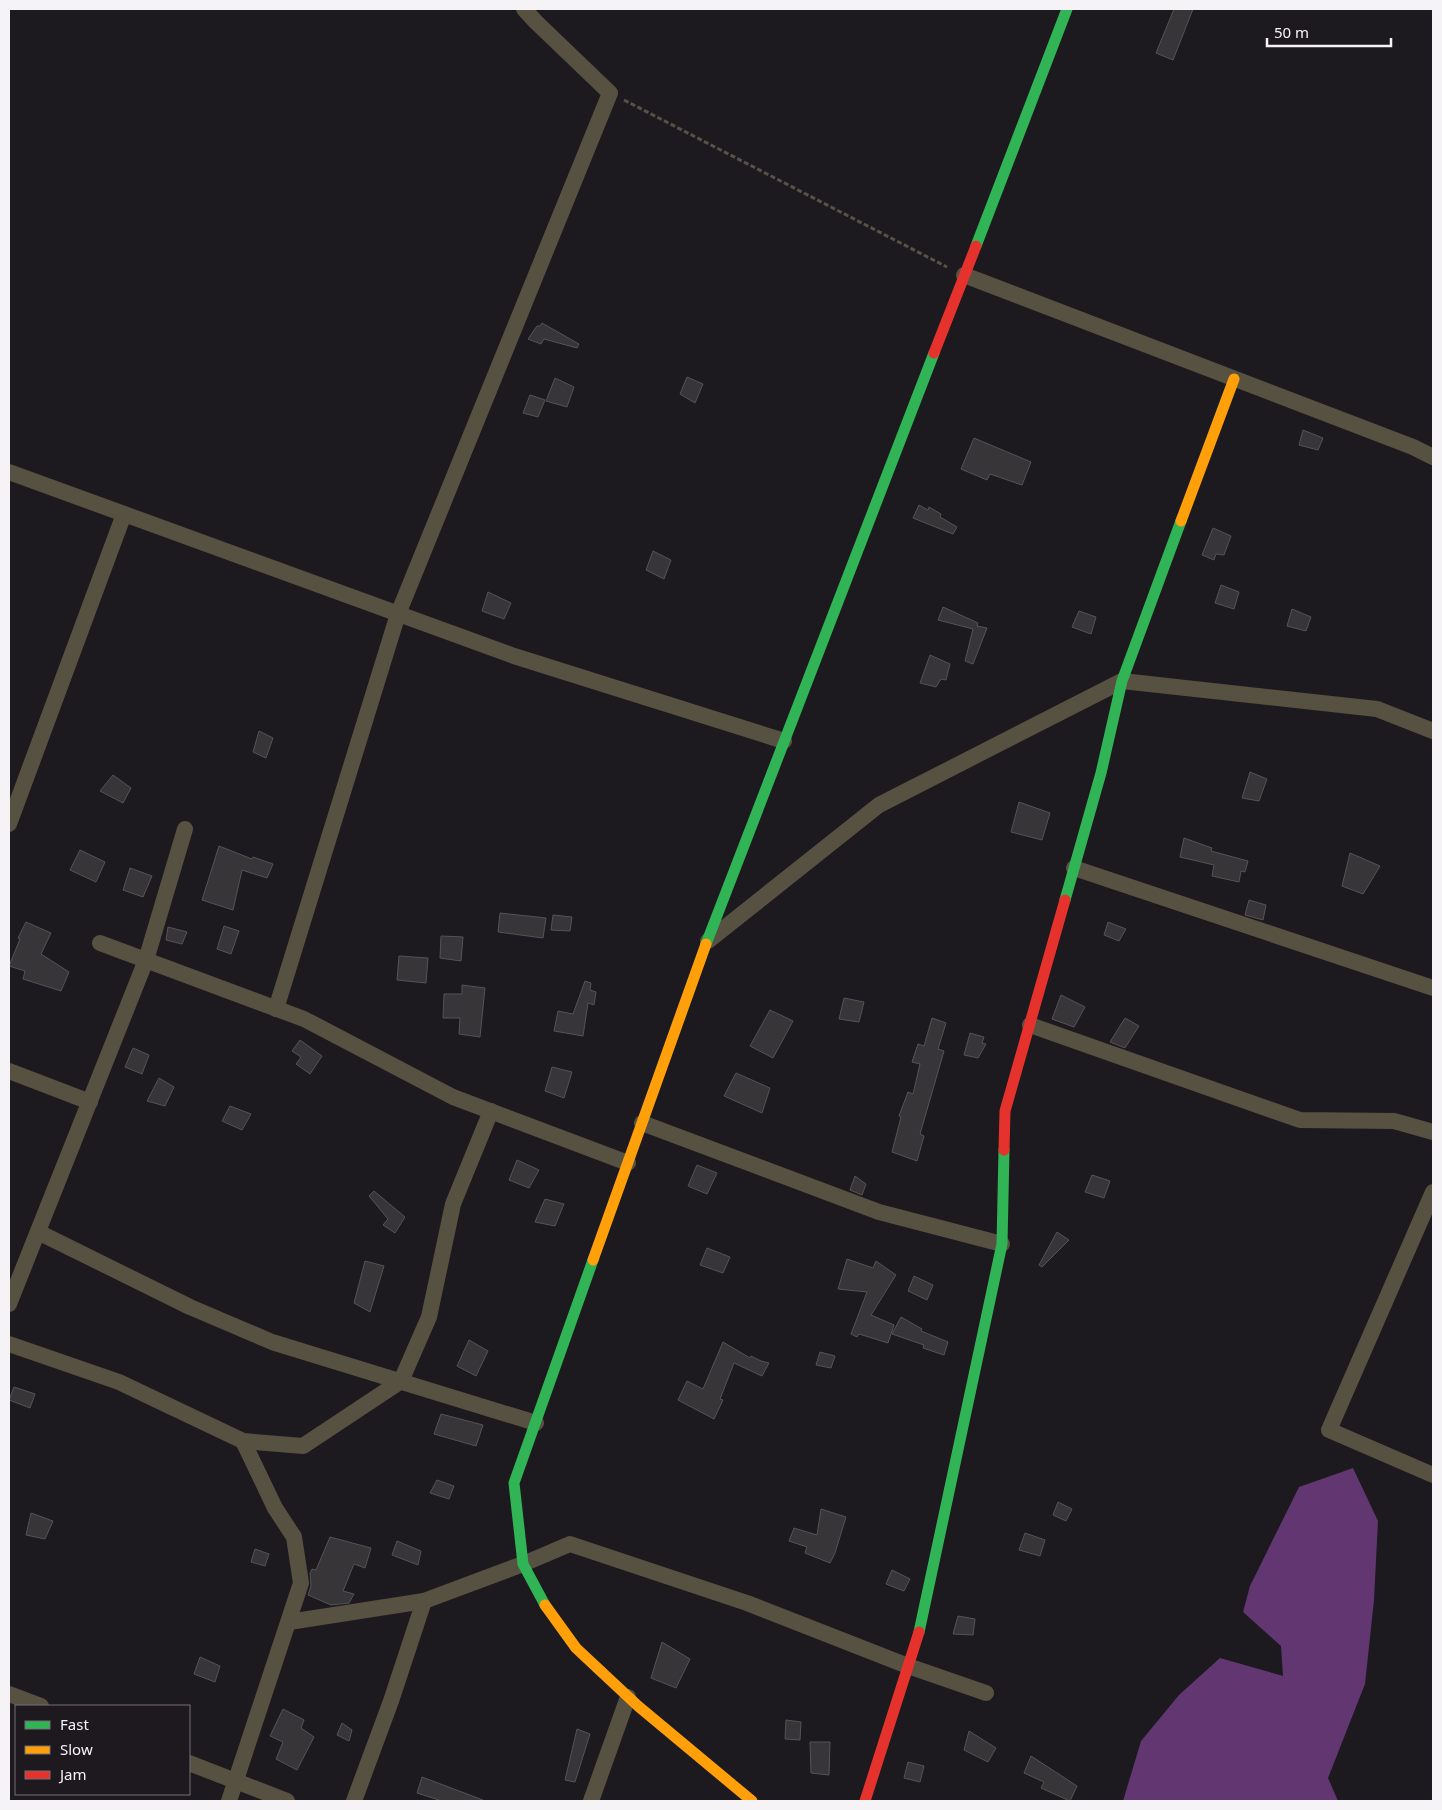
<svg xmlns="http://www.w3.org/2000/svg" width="1442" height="1810" viewBox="0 0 1442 1810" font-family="'Noto Sans',sans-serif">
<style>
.water{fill:#613671}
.building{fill:#373538;stroke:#555356}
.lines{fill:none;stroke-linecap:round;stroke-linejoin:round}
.path{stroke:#575148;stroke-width:3;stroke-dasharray:5 2.5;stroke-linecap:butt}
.street{stroke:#575142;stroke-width:16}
.fast{stroke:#30b455;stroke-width:11}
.slow{stroke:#ff9f0a;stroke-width:11}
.jam{stroke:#e5322d;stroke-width:11}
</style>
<rect width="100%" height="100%" fill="#1c1a1e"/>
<polygon class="water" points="1353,1468 1378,1521 1374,1600 1365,1684 1328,1778 1338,1801 1123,1801 1141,1741 1179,1695 1220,1658 1283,1676 1281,1646 1243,1612 1250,1586 1299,1487"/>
<g class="building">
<polygon points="1174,9 1193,9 1173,60 1156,53"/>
<polygon points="542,323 579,344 577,348 544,339 541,344 528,339 537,326 540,326"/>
<polygon points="687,377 703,384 695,403 680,394"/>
<polygon points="555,378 574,387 567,407 546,401"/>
<polygon points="530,395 545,400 538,417 523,413"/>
<polygon points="1303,430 1323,438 1318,450 1299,445"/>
<polygon points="974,438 1031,462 1022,485 990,474 987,480 961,469"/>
<polygon points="919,505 928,510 929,507 941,514 940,517 957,527 953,534 913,518"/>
<polygon points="1213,528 1231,536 1224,555 1216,554 1214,560 1202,555"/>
<polygon points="653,551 671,560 664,579 646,570"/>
<polygon points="1221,585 1239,592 1234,609 1215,603"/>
<polygon points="488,592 511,603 504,619 482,611"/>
<polygon points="943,607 978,623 977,626 987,628 973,664 965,661 973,629 938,620"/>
<polygon points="1292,609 1311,617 1306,631 1287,626"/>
<polygon points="1079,611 1096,617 1091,634 1072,627"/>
<polygon points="930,655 950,664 946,680 941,679 936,687 920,683"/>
<polygon points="259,731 273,738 266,758 253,752"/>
<polygon points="1250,772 1267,779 1259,801 1242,798"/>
<polygon points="113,775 131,788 123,803 100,791"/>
<polygon points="1019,802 1050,813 1042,840 1011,832"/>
<polygon points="1184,838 1212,848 1211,851 1248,861 1245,872 1241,871 1239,882 1212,876 1214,865 1180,857"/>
<polygon points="219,846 252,859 253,857 273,864 267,878 242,870 233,910 202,900"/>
<polygon points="80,850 105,862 96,882 70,870"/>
<polygon points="1350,853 1380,866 1363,894 1342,886"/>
<polygon points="130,868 152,876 143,897 123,890"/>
<polygon points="1249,900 1266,905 1263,920 1245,915"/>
<polygon points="500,913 546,918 543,938 498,932"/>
<polygon points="553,915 572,917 570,931 551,930"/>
<polygon points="26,922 51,933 41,954 69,972 61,991 23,979 25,971 9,966 20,939 18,938"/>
<polygon points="1108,922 1126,929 1119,941 1104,935"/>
<polygon points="224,926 239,931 231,954 217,949"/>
<polygon points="168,927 187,932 182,944 166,940"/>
<polygon points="441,936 463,937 461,961 440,958"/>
<polygon points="399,956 428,958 426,983 397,980"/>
<polygon points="585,981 591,983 590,990 596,992 594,1005 588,1003 583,1036 554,1031 558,1011 573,1014"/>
<polygon points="462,985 485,988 480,1037 459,1034 460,1018 443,1018 444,994 462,994"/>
<polygon points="1061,995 1085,1007 1074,1027 1052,1019"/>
<polygon points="844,998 864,1002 859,1022 839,1019"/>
<polygon points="770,1010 793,1021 773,1058 750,1046"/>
<polygon points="932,1018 946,1023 938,1049 944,1051 920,1134 924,1136 917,1161 892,1152 901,1117 899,1116 908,1092 913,1094 920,1064 912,1062 918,1044 924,1046"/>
<polygon points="1125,1018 1139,1026 1125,1048 1110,1042"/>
<polygon points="970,1033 984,1037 982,1043 986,1044 978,1058 964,1055"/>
<polygon points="300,1040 322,1056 310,1074 296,1064 301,1057 292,1051"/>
<polygon points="133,1048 149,1055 142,1074 125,1067"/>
<polygon points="552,1067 572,1072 564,1098 545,1091"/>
<polygon points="736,1073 770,1088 762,1113 724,1096"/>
<polygon points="159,1078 174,1087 165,1106 147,1101"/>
<polygon points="230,1106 251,1114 242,1130 222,1121"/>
<polygon points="517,1160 539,1170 529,1188 509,1180"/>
<polygon points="697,1165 717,1173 707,1194 688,1186"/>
<polygon points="1092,1175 1110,1181 1104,1198 1085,1192"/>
<polygon points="855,1176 866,1184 862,1195 850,1190"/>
<polygon points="374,1191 405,1217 395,1233 383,1225 388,1219 369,1196"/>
<polygon points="545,1199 564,1204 555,1226 535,1222"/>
<polygon points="1057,1232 1069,1240 1042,1267 1039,1265"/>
<polygon points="707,1248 730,1257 723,1273 700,1265"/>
<polygon points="847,1259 873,1268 876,1261 896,1275 871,1315 894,1325 888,1343 859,1334 857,1337 851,1334 867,1292 838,1289"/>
<polygon points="365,1261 384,1266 370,1312 354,1303"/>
<polygon points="914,1276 933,1285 927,1300 908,1291"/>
<polygon points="901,1317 922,1329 921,1331 948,1342 944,1355 923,1348 924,1345 892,1334"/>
<polygon points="469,1340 488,1351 476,1376 457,1366"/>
<polygon points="723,1342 750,1358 751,1356 761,1361 769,1363 762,1376 734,1363 720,1399 723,1400 714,1419 678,1400 687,1381 703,1389"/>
<polygon points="820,1352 835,1356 831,1368 816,1365"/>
<polygon points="14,1387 35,1394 30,1408 9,1400"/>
<polygon points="441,1414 483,1425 476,1446 434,1434"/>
<polygon points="437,1480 454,1486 449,1499 430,1493"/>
<polygon points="1058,1502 1072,1509 1066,1521 1053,1515"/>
<polygon points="821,1509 846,1517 835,1553 830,1563 805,1553 807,1547 789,1541 794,1528 817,1535"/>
<polygon points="31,1513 53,1521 45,1539 26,1535"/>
<polygon points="1025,1533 1045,1540 1040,1556 1019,1550"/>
<polygon points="330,1537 371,1548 365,1568 354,1564 343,1591 354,1594 349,1603 331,1605 308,1595 311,1586 310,1573 312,1569 316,1570"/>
<polygon points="397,1541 421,1551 418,1565 392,1555"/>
<polygon points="255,1549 269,1554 265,1566 251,1562"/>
<polygon points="892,1570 910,1579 904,1591 886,1584"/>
<polygon points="958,1616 975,1619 973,1635 953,1634"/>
<polygon points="662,1642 690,1659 676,1688 651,1678"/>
<polygon points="200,1657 220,1666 215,1682 194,1674"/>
<polygon points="283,1709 304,1720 301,1728 314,1737 297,1770 276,1759 283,1742 270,1736"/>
<polygon points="786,1720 801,1722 800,1740 785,1739"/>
<polygon points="342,1723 352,1730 349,1741 337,1735"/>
<polygon points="577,1729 590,1734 575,1782 565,1780"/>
<polygon points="969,1731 996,1748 988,1762 964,1750"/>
<polygon points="810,1742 830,1742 829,1775 811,1773"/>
<polygon points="1031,1756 1077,1786 1070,1801 1041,1788 1044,1782 1024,1773"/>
<polygon points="908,1762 924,1766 920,1782 904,1778"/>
<polygon points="422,1777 483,1800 482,1801 442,1801 417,1793"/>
</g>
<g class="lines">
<polyline class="path" points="624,100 947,267"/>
<g class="street">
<polyline points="964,275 1413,447 1433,457"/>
<polyline points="9,472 514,656 784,741"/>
<polyline points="9,824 124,514"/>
<polyline points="1074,868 1433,988"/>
<polyline points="708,941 879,805 1122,681 1377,709 1433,731"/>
<polyline points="100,943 304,1019 453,1097 628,1163"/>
<polyline points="276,1009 398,614 610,93 536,22 524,9"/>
<polyline points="1030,1025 1300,1120 1394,1121 1433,1132"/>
<polyline points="9,1071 90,1102"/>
<polyline points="642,1123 879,1212 1002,1244"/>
<polyline points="1433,1192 1329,1430 1433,1475"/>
<polyline points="38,1232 190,1307 272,1342 536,1423"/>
<polyline points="9,1304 146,960 185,829"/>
<polyline points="9,1344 119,1382 243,1441 303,1446 401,1381 429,1317 453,1204 491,1111"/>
<polyline points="289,1622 424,1601 523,1564 570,1544 747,1603 908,1666 986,1693"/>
<polyline points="9,1694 41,1706"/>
<polyline points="189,1763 287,1801"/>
<polyline points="229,1801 301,1583 294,1537 275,1508 243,1441"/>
<polyline points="354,1801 391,1701 424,1601"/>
<polyline points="591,1801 628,1697"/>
</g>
<g class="fast">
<polyline points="976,246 1067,9"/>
<polyline points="1065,900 1101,773 1122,681 1181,521"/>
<polyline points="706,944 934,353"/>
<polyline points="545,1605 523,1564 514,1483 593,1260"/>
<polyline points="919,1632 1002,1244 1004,1150"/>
</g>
<g class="slow">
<polyline points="1181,521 1234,379"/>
<polyline points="593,1260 706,944"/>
<polyline points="545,1605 576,1648 638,1706 752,1801"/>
</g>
<g class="jam">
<polyline points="934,353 976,246"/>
<polyline points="1004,1150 1005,1111 1065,900"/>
<polyline points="865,1801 919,1632"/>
</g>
</g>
<rect width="1442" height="1810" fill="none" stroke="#f6f3f7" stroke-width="20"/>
<rect x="15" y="1705" width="175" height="90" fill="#1d191f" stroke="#747075"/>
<rect x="25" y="1721" width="25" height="8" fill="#30b455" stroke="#747075"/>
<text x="60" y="1730" font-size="15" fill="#f6f3f7">Fast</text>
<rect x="25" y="1746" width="25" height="8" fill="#ff9f0a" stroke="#747075"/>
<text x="60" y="1755" font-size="15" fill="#f6f3f7">Slow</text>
<rect x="25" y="1771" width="25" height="8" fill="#e5322d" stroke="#747075"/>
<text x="60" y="1780" font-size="15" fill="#f6f3f7">Jam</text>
<path d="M1267 38v8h124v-8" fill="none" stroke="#f6f3f7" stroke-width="2.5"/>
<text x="1274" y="38" font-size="15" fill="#f6f3f7" stroke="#1d191f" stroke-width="4" paint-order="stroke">50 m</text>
</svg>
